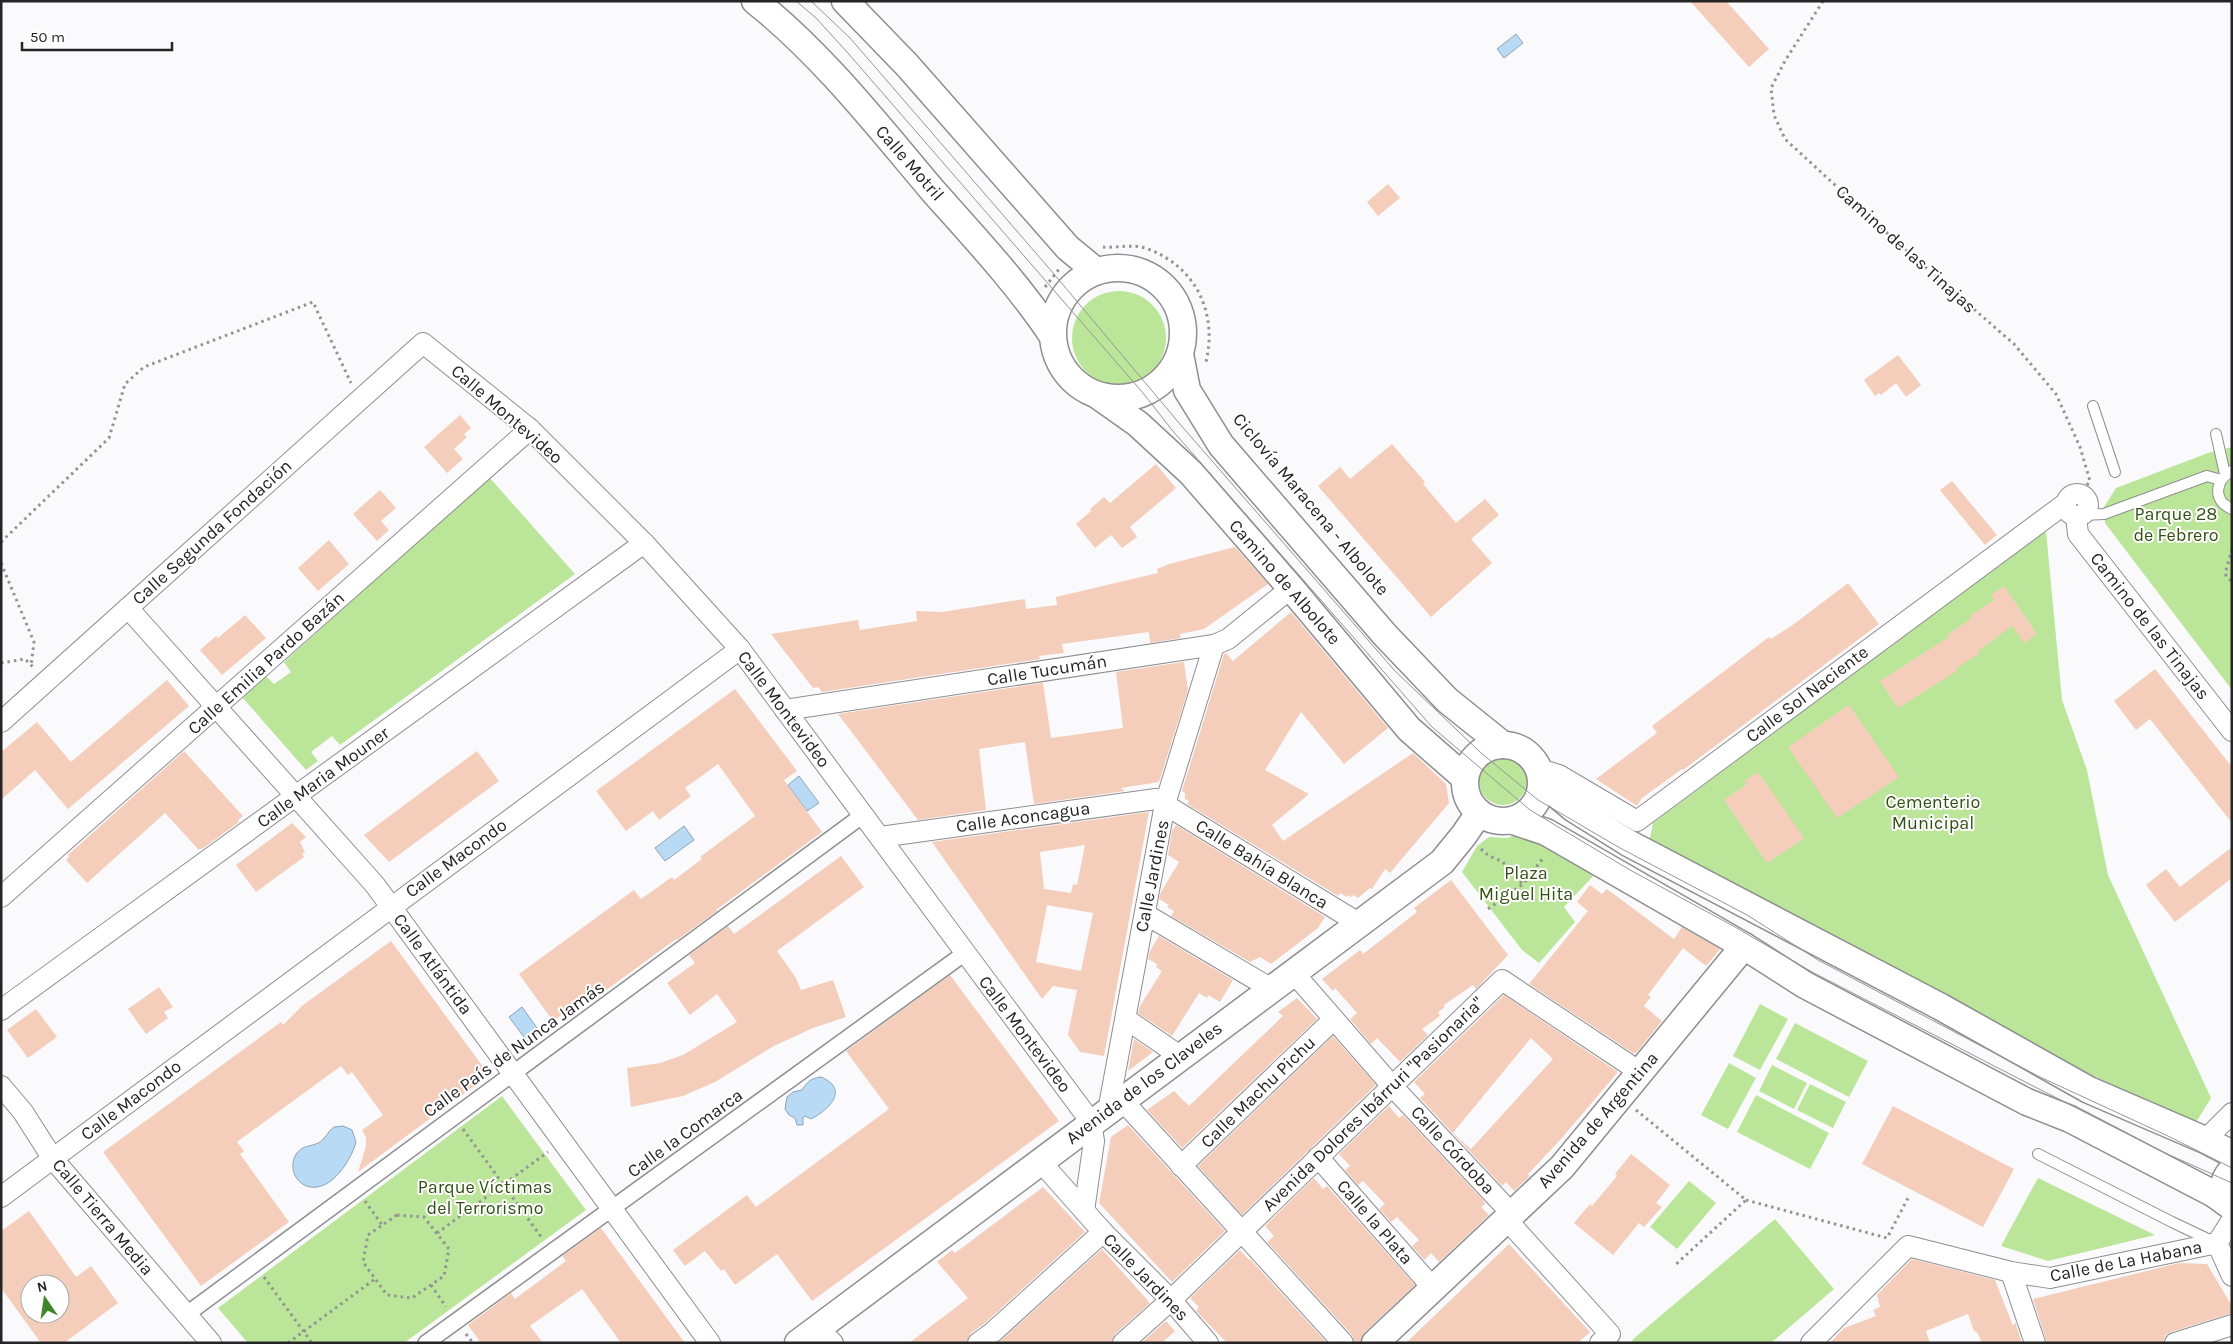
<svg xmlns="http://www.w3.org/2000/svg" width="2233" height="1344" viewBox="0 0 2233 1344" font-family="Karla,sans-serif">
<style>
.green{fill:#bbe599}
.water{fill:#b8daf4;stroke:#8ca4b6}
.building{fill:#f4ceba;fill-rule:evenodd}
.lines{fill:none;stroke-linecap:round;stroke-linejoin:round}
.service-casing{stroke:#8e8e90;stroke-width:12}
.pedestrian-casing{stroke:#8e8e90;stroke-width:18}
.minor-casing{stroke:#8e8e90;stroke-width:22}
.tertiary-casing{stroke:#8e8e90;stroke-width:29}
.path{stroke:#939395;stroke-width:3;stroke-dasharray:2.5 4;stroke-linecap:butt}
.service{stroke:#fff;stroke-width:10}
.pedestrian{stroke:#fff;stroke-width:15}
.minor{stroke:#fff;stroke-width:20}
.tertiary{stroke:#fff;stroke-width:26}
.tram{stroke:#959597;stroke-width:1}
.labels{text-anchor:middle;stroke-width:4;stroke-linejoin:round;paint-order:stroke}
.street-label{font-size:18px;fill:#252526;stroke:#fff}
.park-label{font-size:18px;fill:#324f11;stroke:#fff}
</style>
<rect width="100%" height="100%" fill="#fafafd"/>
<g class="green">
<circle cx="1119" cy="338" r="47"/>
<polygon points="2232,447 2232,690 2105,523 2104,507 2116,488 2208,453"/>
<polygon points="489,477 575,574 340,745 332,736 311,752 318,761 306,770 241,696 266,676 274,684 291,672 284,662"/>
<polygon points="2046,531 2062,700 2087,770 2108,875 2211,1098 2195,1124 2136,1098 1649,843 1653,823"/>
<circle cx="1503" cy="781" r="24"/>
<polygon points="1525,832 1598,871 1564,907 1575,922 1539,963 1522,950 1462,872 1477,846 1489,837 1507,838"/>
<polygon points="1760,1004 1788,1019 1760,1070 1733,1056"/>
<polygon points="1795,1023 1868,1061 1849,1097 1776,1059"/>
<polygon points="1729,1063 1756,1078 1728,1129 1701,1115"/>
<polygon points="1772,1065 1807,1083 1794,1109 1759,1091"/>
<polygon points="1810,1084 1846,1102 1833,1128 1797,1110"/>
<polygon points="1756,1095 1829,1133 1810,1169 1737,1132"/>
<polygon points="502,1096 586,1210 404,1343 248,1343 218,1308"/>
<polygon points="2038,1178 2155,1235 2048,1261 2001,1246"/>
<polygon points="1689,1181 1716,1203 1677,1249 1650,1227"/>
<polygon points="1775,1219 1834,1289 1771,1343 1634,1343 1632,1340"/>
</g>
<g class="water">
<polygon points="1516,34 1523,43 1504,58 1497,49"/>
<polygon points="799,776 819,803 807,811 788,785"/>
<polygon points="684,826 694,840 665,861 655,848"/>
<polygon points="522,1007 540,1032 527,1041 509,1017"/>
<path d="M821,1077C850,1089 829,1110 811,1119L805,1116L803,1117V1125H797L795,1118L789,1115L785,1109L787,1097L793,1092L802,1090C807,1082 811,1078 821,1077Z"/>
<path d="M343,1126L352,1130L356,1142C352,1158 335,1185 317,1187C298,1190 286,1168 297,1153C303,1145 310,1147 318,1143C325,1140 327,1132 334,1127Z"/>
</g>
<g class="building">
<polygon points="1690,1 1726,1 1769,49 1749,67"/>
<polygon points="1388,184 1400,198 1378,216 1367,202"/>
<polygon points="1898,355 1921,385 1906,397 1896,383 1881,395 1879,393 1875,396 1864,380"/>
<polygon points="460,415 471,428 464,434 467,437 454,449 463,459 447,473 424,447"/>
<polygon points="1392,444 1425,482 1423,484 1456,523 1485,499 1499,515 1471,539 1492,563 1431,617 1318,486 1340,467 1350,479"/>
<polygon points="1156,464 1176,488 1130,527 1137,537 1122,548 1111,535 1095,548 1076,524 1091,511 1090,509 1104,497 1110,503"/>
<polygon points="1952,481 1997,535 1985,545 1940,490"/>
<polygon points="380,490 396,508 381,521 389,530 377,541 353,514"/>
<polygon points="329,540 349,564 318,591 298,568"/>
<polygon points="1235,547 1268,584 1204,629 1180,634 1181,638 1150,643 1149,632 1062,644 1064,653 1039,656 1040,659 822,692 818,687 813,688 771,634 858,620 860,630 917,621 916,611 942,612 1025,599 1026,609 1057,605 1056,597 1158,573 1157,569 1169,564"/>
<polygon points="1848,583 1879,624 1683,770 1682,769 1642,798 1637,806 1596,779 1657,733 1652,726 1769,637 1771,639 1794,624"/>
<polygon points="2004,586 2037,634 2024,643 2012,626 1978,651 1980,653 1955,669 1957,671 1898,708 1880,681 1949,637 1947,635 1971,619 1970,616 1994,600 1991,595"/>
<polygon points="1291,612 1388,728 1344,764 1301,712 1265,770 1309,794 1272,825 1283,841 1413,753 1446,784 1449,803 1390,873 1385,869 1372,889 1370,888 1358,898 1353,895 1351,897 1348,895 1347,897 1340,893 1338,896 1187,804 1189,801 1185,799 1185,793 1182,791 1224,654 1226,653 1233,661"/>
<polygon points="245,615 266,638 222,675 200,650 216,636 218,638"/>
<polygon points="1184,662 1188,690 1159,782 1121,788 1125,791 1034,804 1025,742 979,749 986,810 918,820 838,714 1043,683 1051,738 1123,728 1116,672"/>
<polygon points="2155,669 2232,767 2232,823 2150,719 2136,730 2114,701"/>
<polygon points="167,680 189,706 68,809 35,770 1,800 1,752 37,722 71,762"/>
<polygon points="735,689 797,771 784,780 822,832 716,910 717,911 677,940 676,939 598,996 595,991 553,1021 519,974 634,890 641,899 672,877 674,880 702,859 700,857 755,816 718,764 685,788 691,796 659,820 653,811 626,831 596,791"/>
<polygon points="1849,705 1899,777 1837,818 1788,747"/>
<polygon points="184,751 243,816 238,820 239,822 202,849 198,849 165,813 87,883 66,860 69,857 68,855"/>
<polygon points="477,751 499,781 389,862 364,835"/>
<polygon points="1758,772 1804,838 1767,863 1724,800 1747,784 1744,781"/>
<path d="M1149,812L1104,1056L1080,1052L1068,1035L1077,990L1053,986L1042,999L932,842ZM1085,845L1077,885L1073,884L1071,893L1044,889L1040,852ZM1047,905L1093,913L1081,971L1036,962Z"/>
<polygon points="292,823 306,837 300,842 305,852 302,854 304,857 256,892 236,865"/>
<polygon points="1176,825 1325,917 1318,928 1271,964 1260,957 1250,962 1171,916 1174,911 1167,907 1169,905 1159,899 1161,892 1179,862 1168,855 1172,831"/>
<polygon points="2232,847 2232,878 2175,922 2146,885 2166,869 2180,887"/>
<polygon points="841,856 864,887 777,951 796,978 801,990 833,980 846,1017 813,1028 774,1046 715,1082 683,1096 631,1107 627,1068 660,1063 683,1055 737,1022 717,994 690,1015 667,983 695,963 689,955 728,926 734,934"/>
<polygon points="1451,880 1508,955 1476,989 1473,985 1444,1005 1445,1007 1438,1012 1440,1016 1422,1029 1428,1035 1400,1062 1377,1038 1371,1044 1350,1019 1357,1013 1335,988 1333,991 1322,979 1360,950 1363,954 1417,912 1414,908"/>
<polygon points="1590,885 1602,894 1607,889 1674,939 1682,927 1720,949 1706,966 1683,948 1648,995 1651,997 1644,1006 1662,1021 1636,1053 1633,1053 1529,984 1588,911 1577,902"/>
<polygon points="1159,936 1233,980 1220,1002 1208,995 1207,998 1199,993 1172,1036 1138,1013 1140,1006 1162,971 1156,967 1157,964 1148,959 1150,951"/>
<polygon points="391,941 489,1075 358,1172 366,1146 366,1138 362,1130 383,1115 352,1072 348,1075 341,1066 237,1142 244,1151 240,1154 289,1222 201,1286 103,1152 281,1022 283,1025 303,1005"/>
<polygon points="950,975 1059,1121 812,1301 777,1254 735,1285 724,1269 721,1271 705,1251 685,1266 673,1250 747,1195 756,1207 889,1109 846,1051"/>
<polygon points="159,987 173,1007 164,1012 168,1018 146,1034 128,1009"/>
<path d="M1504,995L1618,1072L1561,1139L1528,1174L1530,1176L1514,1191L1506,1182L1502,1186L1420,1098L1425,1094L1414,1082ZM1531,1038L1553,1059L1471,1149L1453,1133Z"/>
<polygon points="1297,998 1317,1019 1182,1148 1147,1110 1174,1091 1189,1106 1283,1016 1278,1012"/>
<polygon points="36,1009 57,1037 28,1058 7,1030"/>
<polygon points="1333,1036 1376,1085 1242,1215 1198,1166"/>
<polygon points="1134,1039 1153,1052 1128,1071"/>
<polygon points="1389,1106 1399,1118 1403,1115 1484,1201 1485,1204 1481,1207 1489,1215 1439,1262 1431,1253 1424,1260 1412,1246 1419,1240 1397,1217 1391,1222 1379,1209 1385,1204 1363,1181 1358,1185 1345,1170 1350,1166 1339,1154"/>
<polygon points="1893,1106 2014,1169 1983,1227 1862,1164"/>
<polygon points="1128,1125 1225,1231 1172,1282 1099,1203 1111,1137"/>
<polygon points="1631,1154 1670,1185 1656,1203 1662,1207 1644,1227 1639,1223 1613,1255 1574,1223 1590,1204 1592,1206 1617,1176 1615,1174"/>
<polygon points="1314,1178 1323,1189 1327,1186 1415,1285 1365,1332 1360,1343 1355,1343 1352,1335 1267,1242 1274,1236 1265,1226"/>
<polygon points="1043,1187 1085,1232 985,1323 971,1333 966,1343 909,1343 968,1298 937,1262 952,1250 955,1253"/>
<path d="M29,1211L76,1277L91,1266L118,1303L64,1343H41L1,1288V1231ZM30,1284H60V1314H30Z"/>
<polygon points="601,1228 685,1343 621,1343 582,1289 530,1326 543,1343 481,1343 468,1325 511,1293 515,1299 566,1261 562,1256"/>
<polygon points="1509,1244 1590,1332 1578,1343 1406,1343"/>
<polygon points="1102,1249 1150,1303 1115,1334 1111,1343 998,1343"/>
<polygon points="1240,1250 1249,1260 1250,1259 1327,1343 1227,1343 1196,1311 1199,1307 1190,1298"/>
<polygon points="1912,1259 1995,1280 2013,1326 2015,1322 2022,1343 1982,1343 1977,1332 1974,1331 1968,1314 1926,1331 1930,1343 1830,1343 1844,1328 1876,1316 1873,1310 1880,1307 1877,1295"/>
<polygon points="2179,1263 2207,1264 2232,1306 2232,1313 2171,1332 2166,1335 2163,1343 2047,1343 2033,1299"/>
<polygon points="1166,1321 1175,1331 1162,1343 1141,1343"/>
</g>
<g class="lines">
<defs>
<g id="service">
<polyline points="2093,406 2115,472"/>
<polyline points="2216,434 2225,474"/>
<path d="M2232,471C2215,480 2212,501 2232,509"/>
<polyline points="2083,515 2104,514 2207,476 2221,480"/>
<polyline points="2038,1154 2172,1222 2214,1242"/>
</g>
<g id="pedestrian">
<polyline points="187,1314 863,815"/>
<polyline points="426,1343 965,953"/>
</g>
<g id="minor">
<circle cx="2077" cy="505" r="11"/>
<polyline points="2076,516 2078,534 2232,731"/>
<polyline points="128,608 375,885 710,1343"/>
<polyline points="785,710 1214,645 1228,639 1291,588"/>
<polyline points="1,722 423,343 530,429 644,543 740,649 1091,1122 1094,1141 1084,1211"/>
<polyline points="1539,769 1559,775 1637,821 2066,503"/>
<polyline points="880,837 1156,799 1360,924"/>
<polyline points="1,897 530,429"/>
<polyline points="1145,914 1270,988"/>
<polyline points="1293,972 1392,1086 1513,1215"/>
<polyline points="1,1010 644,543"/>
<polyline points="1126,1019 1180,1056"/>
<polyline points="1,1086 23,1112 53,1159 211,1343"/>
<polyline points="1122,1100 1343,1343"/>
<polyline points="1108,1111 1165,804 1214,645"/>
<polyline points="2205,1140 2232,1113"/>
<polyline points="1318,1157 1432,1287"/>
<polyline points="1040,1161 1103,1232 1171,1300 1208,1343"/>
<polyline points="1181,1166 1334,1019"/>
<polyline points="1,1197 740,649"/>
<polyline points="1507,1220 1610,1334 1600,1343"/>
<polyline points="2217,1243 2232,1276"/>
<polyline points="2011,1272 2035,1343"/>
<polyline points="818,1328 833,1343"/>
<polyline points="978,1343 993,1332 1103,1232"/>
<polyline points="1123,1343 1171,1300 1502,980 1640,1072"/>
<polyline points="1811,1343 1908,1246 2011,1272 2050,1278 2217,1243 2232,1220"/>
<polyline points="2175,1343 2232,1325"/>
</g>
<g id="tertiary">
<path d="M755,1C823,55 878,126 934,192C975,238 1018,284 1052,335"/>
<polyline points="845,1 907,65 1068,248 1096,271"/>
<circle cx="1118" cy="333" r="65"/>
<polyline points="1180,354 1187,390 1221,445 1385,635 1447,700 1503,745"/>
<polyline points="1097,395 1138,424 1191,473 1291,588 1409,729 1465,778"/>
<circle cx="1503" cy="783" r="38"/>
<polyline points="1542,777 1556,794 1574,809 1630,844 1941,1007 2089,1090 2205,1140 2232,1154"/>
<polyline points="1513,821 1546,832 1744,946 1805,985 2027,1102 2070,1119 2214,1194 2232,1207"/>
<path d="M2228,1203C2222,1191 2222,1180 2232,1170"/>
<polyline points="798,1343 1442,862 1464,835 1479,813"/>
<polyline points="1375,1343 1562,1167 1744,946"/>
</g>
</defs>
<use href="#service" class="service-casing"/>
<use href="#pedestrian" class="pedestrian-casing"/>
<use href="#minor" class="minor-casing"/>
<use href="#tertiary" class="tertiary-casing"/>
<g class="path">
<polyline points="1823,1 1785,61 1771,88 1774,115 1785,139 1899,244 2014,344 2056,394 2080,447 2090,481 2082,492"/>
<path d="M1103,247C1116,248 1133,244 1145,248C1195,265 1218,312 1206,362"/>
<polyline points="1045,287 1060,268"/>
<polyline points="1,542 109,438 125,384 144,367 313,302 351,383"/>
<polyline points="2232,549 2225,574 2232,582"/>
<polyline points="1,563 34,642 31,666"/>
<polyline points="1,663 25,659 33,667"/>
<polyline points="1481,849 1489,856 1503,862 1511,874 1523,884"/>
<polyline points="1488,909 1523,884 1544,857"/>
<polyline points="1636,1110 1746,1200 1674,1266"/>
<polyline points="463,1129 542,1238"/>
<polyline points="1746,1200 1887,1238 1908,1198"/>
<polyline points="365,1201 382,1225"/>
<polygon points="397,1215 424,1217 449,1249 444,1276 412,1298 387,1295 363,1262 368,1235"/>
<polyline points="437,1233 548,1152"/>
<polyline points="264,1277 312,1343"/>
<polyline points="431,1285 446,1307"/>
<polyline points="466,1334 473,1343"/>
<polyline points="288,1343 375,1279"/>
</g>
<use href="#service" class="service"/>
<use href="#pedestrian" class="pedestrian"/>
<use href="#minor" class="minor"/>
<use href="#tertiary" class="tertiary"/>
<g class="tram">
<polyline points="796,1 816,18 847,52 1143,393 1172,430 1432,727 1530,810 1630,870 1735,927 1812,972 2035,1087 2163,1152 2232,1183"/>
<polyline points="811,1 850,38 1054,274 1179,423 1395,671 1480,752 1538,800 1620,848 1747,915 1818,960 2040,1077 2170,1137 2232,1168"/>
</g>
</g>
<g class="labels">
<g class="street-label">
<text transform="translate(910 163) rotate(49)" y="6">Calle Motril</text>
<text transform="translate(1906 249) rotate(42)" y="6">Camino de las Tinajas</text>
<text transform="translate(507 414) rotate(41)" y="6">Calle Montevideo</text>
<text transform="translate(1311 504) rotate(50)" y="6">Ciclovía Maracena - Albolote</text>
<text transform="translate(212 532) rotate(-42)" y="6">Calle Segunda Fondación</text>
<text transform="translate(1285 582) rotate(49)" y="6">Camino de Albolote</text>
<text transform="translate(2150 626) rotate(52)" y="6">Camino de las Tinajas</text>
<text transform="translate(266 663) rotate(-42)" y="6">Calle Emilia Pardo Bazán</text>
<text transform="translate(1047 670) rotate(-9)" y="6">Calle Tucumán</text>
<text transform="translate(1807 694) rotate(-37)" y="6">Calle Sol Naciente</text>
<text transform="translate(784 709) rotate(53)" y="6">Calle Montevideo</text>
<text transform="translate(323 777) rotate(-36)" y="6">Calle Maria Mouner</text>
<text transform="translate(1023 817) rotate(-8)" y="6">Calle Aconcagua</text>
<text transform="translate(456 858) rotate(-36)" y="6">Calle Macondo</text>
<text transform="translate(1262 864) rotate(32)" y="6">Calle Bahía Blanca</text>
<text transform="translate(1152 876) rotate(-79)" y="6">Calle Jardines</text>
<text transform="translate(433 964) rotate(54)" y="6">Calle Atlántida</text>
<text transform="translate(1025 1034) rotate(53)" y="6">Calle Montevideo</text>
<text transform="translate(514 1049) rotate(-36)" y="6">Calle País de Nunca Jamás</text>
<text transform="translate(1144 1083) rotate(-37)" y="6">Avenida de los Claveles</text>
<text transform="translate(1258 1092) rotate(-44)" y="6">Calle Machu Pichu</text>
<text transform="translate(131 1100) rotate(-37)" y="6">Calle Macondo</text>
<text transform="translate(1373 1104) rotate(-44)" y="6">Avenida Dolores Ibárruri "Pasionaria"</text>
<text transform="translate(1598 1120) rotate(-49)" y="6">Avenida de Argentina</text>
<text transform="translate(685 1133) rotate(-36)" y="6">Calle la Comarca</text>
<text transform="translate(1453 1150) rotate(47)" y="6">Calle Córdoba</text>
<text transform="translate(103 1217) rotate(50)" y="6">Calle Tierra Media</text>
<text transform="translate(1375 1222) rotate(49)" y="6">Calle la Plata</text>
<text transform="translate(2126 1261) rotate(-11)" y="6">Calle de La Habana</text>
<text transform="translate(1146 1277) rotate(46)" y="6">Calle Jardines</text>
</g>
<g class="park-label">
<text x="2176" y="520">Parque 28<tspan x="2176" dy="21">de Febrero</tspan></text>
<text x="1933" y="808">Cementerio<tspan x="1933" dy="21">Municipal</tspan></text>
<text x="1526" y="879">Plaza<tspan x="1526" dy="21">Miguel Hita</tspan></text>
<text x="485" y="1193">Parque Víctimas<tspan x="485" dy="21">del Terrorismo</tspan></text>
</g>
</g>
<rect width="2233" height="1344" fill="none" stroke="#252526" stroke-width="5"/>
<g transform="translate(45 1299) rotate(347)"><circle r="24" fill="#ffffff" stroke="#a8a8a8"/>
<path d="M0-4L9 19L0 12L-9 19Z" fill="#3f862c"/>
<text y="-8" font-size="14" font-weight="bold" text-anchor="middle" fill="#252526">N</text>
</g>
<path d="M22 42v8h150v-8" fill="none" stroke="#252526" stroke-width="2.5"/>
<text x="30" y="42" font-size="15" fill="#252526" stroke="#ffffff" stroke-width="4" paint-order="stroke">50 m</text>
</svg>
